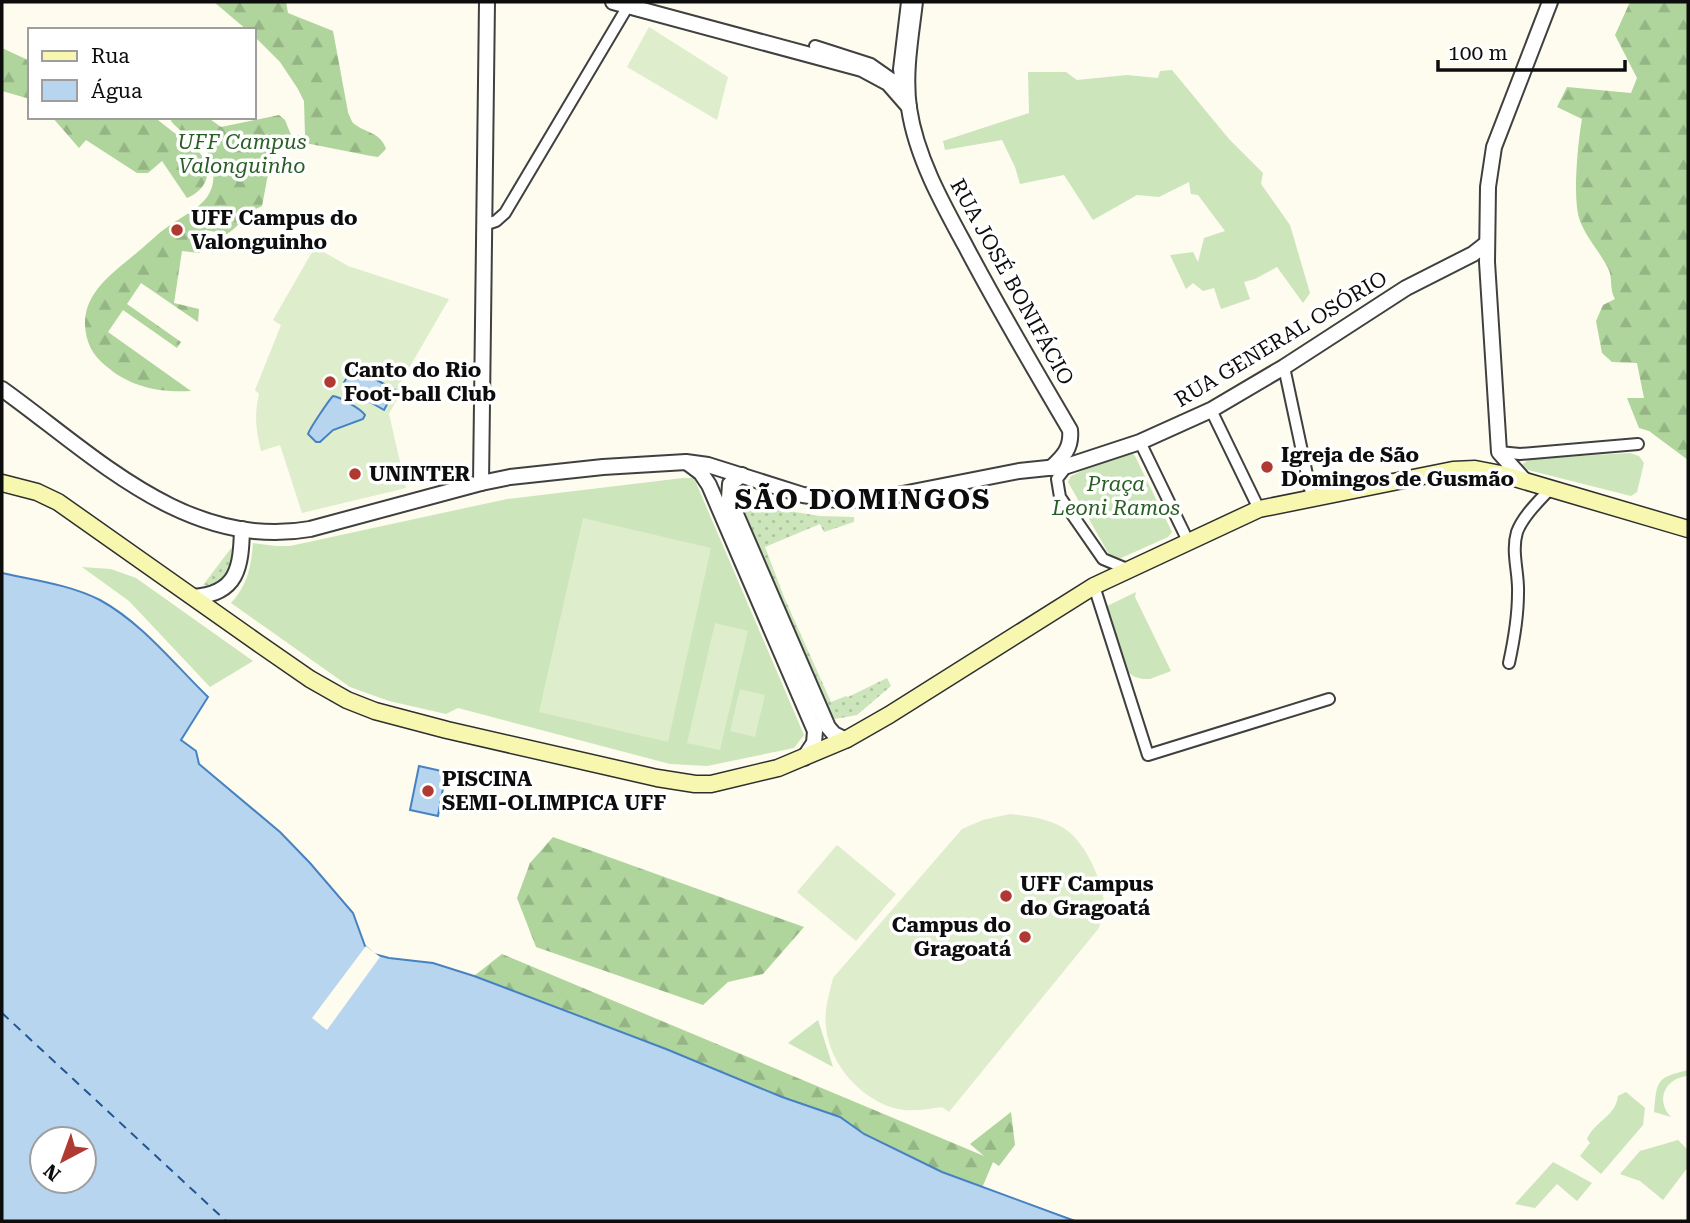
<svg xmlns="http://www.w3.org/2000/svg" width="1690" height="1223" viewBox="0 0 1690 1223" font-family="'Roboto Serif',serif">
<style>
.grass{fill:#cce5bb}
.forest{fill:url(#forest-firs)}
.garden{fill:url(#garden-dots)}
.pitch{fill:#deedcc}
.water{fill:#b8d5f0;stroke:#4682c0;stroke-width:2;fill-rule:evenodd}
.pier{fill:#fdfcef}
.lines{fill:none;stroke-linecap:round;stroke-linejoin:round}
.ferry{stroke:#225593;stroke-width:2;stroke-dasharray:9 7;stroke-linecap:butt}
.minor-casing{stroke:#404040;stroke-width:14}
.tertiary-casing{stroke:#404040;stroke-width:18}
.secondary-casing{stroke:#2f2f2f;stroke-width:19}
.minor{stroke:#fff;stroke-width:10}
.tertiary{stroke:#fff;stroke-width:14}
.secondary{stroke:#f7f7b0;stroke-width:16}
.poi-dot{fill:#b03a32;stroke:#fff;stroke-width:2.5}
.labels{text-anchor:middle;stroke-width:7;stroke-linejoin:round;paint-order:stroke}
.park-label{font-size:21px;font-style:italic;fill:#295e24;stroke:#fff}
.poi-label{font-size:21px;font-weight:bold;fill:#0d0d0d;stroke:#fff;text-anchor:start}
.street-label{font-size:21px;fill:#0d0d0d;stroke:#fff}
.district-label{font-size:28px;font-weight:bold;letter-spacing:2px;fill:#0d0d0d;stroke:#fff}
</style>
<defs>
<pattern id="forest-firs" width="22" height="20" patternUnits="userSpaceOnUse" patternTransform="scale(1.75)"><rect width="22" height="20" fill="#afd49c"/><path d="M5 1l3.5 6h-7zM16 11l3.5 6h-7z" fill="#95b585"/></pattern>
<pattern id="garden-dots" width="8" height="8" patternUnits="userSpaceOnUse" patternTransform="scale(1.75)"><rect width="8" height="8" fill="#cce5bb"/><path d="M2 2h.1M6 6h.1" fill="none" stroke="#aec3a0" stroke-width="1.8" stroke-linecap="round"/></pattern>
</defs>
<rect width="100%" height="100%" fill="#fdfcef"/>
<g class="grass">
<polygon points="1172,70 1229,139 1263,173 1261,184 1290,225 1310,293 1303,303 1277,267 1255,279 1244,282 1250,299 1221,309 1214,288 1203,291 1193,283 1186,289 1170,255 1193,252 1198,262 1204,238 1225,231 1198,195 1191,194 1189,182 1159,197 1137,195 1093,220 1064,175 1020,184 1015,167 1002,140 945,150 943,141 1029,113 1028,72 1066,72 1077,80 1127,75 1158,78 1160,71"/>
<polygon points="1128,449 1135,456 1172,532 1168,537 1119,559 1110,556 1068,482 1071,476"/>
<polygon points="1630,453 1639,456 1644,463 1637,492 1631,496 1528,470 1521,465 1530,459"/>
<path d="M683,478H694L804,735L794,748L707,766L670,764L458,708L446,714L389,701L350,687L231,603C248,584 251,567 253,543L276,546H290L507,499Z"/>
<polygon points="82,567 111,569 136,578 253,661 210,687 129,601"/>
<polygon points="1136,592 1135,597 1171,671 1150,679 1143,679 1135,677 1120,667 1101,609"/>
<polygon points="818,1020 833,1067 788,1043"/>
<path d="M1688,1070V1076C1665,1078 1655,1100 1671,1117L1654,1112C1657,1080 1656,1078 1688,1070Z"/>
<path d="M1626,1092L1645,1108L1643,1125L1601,1174L1580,1156L1590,1143L1587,1139C1595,1121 1616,1116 1618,1096Z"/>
<polygon points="1678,1140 1688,1150 1688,1167 1663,1200 1640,1181 1620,1174 1640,1151"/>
<polygon points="1553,1162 1592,1183 1577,1201 1557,1184 1535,1208 1515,1204"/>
</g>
<g class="forest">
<path d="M214,2H286L288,13L333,31L348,112C348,113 352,122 353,123C365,133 381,132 386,149L378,157L371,156L275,137L262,206C243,214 243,223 227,234L205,230L200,253L182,251L174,303L199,309L198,322L141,283L127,304L181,342L177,348L123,310L108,332L191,391C160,393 130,387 106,366C92,355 86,342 85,325C84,290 117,270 140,250C150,242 158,233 169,226C185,214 210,205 213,182C218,143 191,145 171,121L173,117H207L221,127L279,115L285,120L291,135H305L304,101L298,89L280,62L254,36V30H247Z"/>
<path d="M1630,2H1688V460L1649,431L1639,428L1627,398H1644L1637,363L1612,362L1602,353L1596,321L1603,305L1615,299C1609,289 1613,277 1608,268C1600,252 1587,239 1580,221C1572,200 1578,142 1582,119L1557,107L1567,87L1631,93L1637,78L1615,35Z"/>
<polygon points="2,48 30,61 30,99 2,91"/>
<path d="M52,117H154L199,152C214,170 208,189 187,198L162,161L148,173H137L86,140L79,148Z"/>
<polygon points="553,837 804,927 763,974 728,982 703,1005 536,947 517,898 530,863"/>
<polygon points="502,954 984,1156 970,1144 1011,1112 1015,1145 999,1166 993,1162 982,1188 474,976"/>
</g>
<g class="garden">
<polygon points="734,485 739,486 745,497 782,510 820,516 854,517 854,522 824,532 820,524 765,547 784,597 831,702 846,696 848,697 887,678 891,686 857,715 835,719 829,715 731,494"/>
<path d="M232,547C231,565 228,577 210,586L203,585Z"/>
</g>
<g class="pitch">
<polygon points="649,27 728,77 717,120 627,67"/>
<path d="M315,247L348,266L449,299L398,387L402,390L389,414L406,488L302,513L280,445L261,451C256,431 254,415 259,394L255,390L281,325L273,320Z"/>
<polygon points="583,518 711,548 668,742 539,712"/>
<polygon points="715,623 748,631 720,750 687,743"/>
<polygon points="740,689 765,695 755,737 730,731"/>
<path d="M1010,814C1028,816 1046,818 1062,827C1083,839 1099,873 1103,896C1105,907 1102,918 1099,928L949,1112L942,1107C929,1109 912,1112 898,1109C862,1101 829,1064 826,1027C824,1011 829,994 833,978L962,829L983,820Z"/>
<polygon points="837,845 896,894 856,941 797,892"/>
</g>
<g class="water">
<polygon points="353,367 395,390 384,410 342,386"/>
<path d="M333,396C340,397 361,409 365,415L363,419L333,430L320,442H316L308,434C310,428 329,400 333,396Z"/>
<path d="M2,573C34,580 71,585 100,600C142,623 174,664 208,697L181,740L196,751L199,764L280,832L310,863L353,913L365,946L374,954L389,958L433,963L474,976L666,1049L782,1097L840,1117L864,1134L942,1172L1075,1221H2ZM42,1139H84V1181H42Z"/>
<polygon points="419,766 446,772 438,816 410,810"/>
</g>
<polygon class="pier" points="366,946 380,957 327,1030 312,1018"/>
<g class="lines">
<polyline class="ferry" points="2,1013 226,1221"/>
<defs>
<g id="minor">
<polyline points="815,46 871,64 901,85 899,69 907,2"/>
<polyline points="484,225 496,221 505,213 628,6"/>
<polyline points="1284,367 1312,498"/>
<polyline points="1211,410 1259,509"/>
<polyline points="1140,442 1188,541"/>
<polyline points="1499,452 1520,454 1638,444"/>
<polyline points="1067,466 1057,479 1060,497 1103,559 1127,569"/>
<polyline points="1094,586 1148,755 1329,699"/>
<path d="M1509,663C1514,640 1518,617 1518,593C1519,573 1511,552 1517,532C1523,516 1539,501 1550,489"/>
</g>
<g id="tertiary">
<polyline points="613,2 862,69 888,83 909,107"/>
<path d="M915,2C911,36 904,73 909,108C916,156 942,203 965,245C998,308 1034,369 1070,430C1072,448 1063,457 1051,468"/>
<path d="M2,389C93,454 187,551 310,529L481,483L510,477L603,467L686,462L708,465L803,495L837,500H858L887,497L1019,471L1067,466L1140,442L1211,410L1284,367L1406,288L1473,254L1487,243"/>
<polyline points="689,464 701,473 709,485 815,731 814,743 804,758"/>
<polyline points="742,475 730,484 729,498 828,727 834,734 846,740"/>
<polyline points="1524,480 1499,452 1487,262 1488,187 1494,147 1550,2"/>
<polyline points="481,483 487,2"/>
<path d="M193,597C238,594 241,567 242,529"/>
</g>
<polyline id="secondary" points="2,483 37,492 58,502 258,643 310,679 347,700 375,711 447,730 657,778 695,784 711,784 778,768 847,739 889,715 1094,586 1259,509 1453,470 1475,469 1501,474 1688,529"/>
</defs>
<use href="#minor" class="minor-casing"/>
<use href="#tertiary" class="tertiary-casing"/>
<use href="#secondary" class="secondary-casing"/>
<use href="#minor" class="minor"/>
<use href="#tertiary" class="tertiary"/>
<use href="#secondary" class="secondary"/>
</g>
<g class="poi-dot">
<circle cx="177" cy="230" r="7"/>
<circle cx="330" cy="382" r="7"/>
<circle cx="1267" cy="467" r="7"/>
<circle cx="355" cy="474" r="7"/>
<circle cx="428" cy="791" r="7"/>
<circle cx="1006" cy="896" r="7"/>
<circle cx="1025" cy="937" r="7"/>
</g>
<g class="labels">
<g class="park-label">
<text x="242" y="149">UFF Campus<tspan x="242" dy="24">Valonguinho</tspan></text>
<text x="1116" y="491">Praça<tspan x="1116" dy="24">Leoni Ramos</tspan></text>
</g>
<g class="poi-label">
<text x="191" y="225">UFF Campus do<tspan x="191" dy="24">Valonguinho</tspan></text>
<text x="344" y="377">Canto do Rio<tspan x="344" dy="24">Foot-ball Club</tspan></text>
<text x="1281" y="462">Igreja de São<tspan x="1281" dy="24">Domingos de Gusmão</tspan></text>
<text x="369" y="481">UNINTER</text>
<text x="442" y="786">PISCINA<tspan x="442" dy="24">SEMI-OLIMPICA UFF</tspan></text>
<text x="1020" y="891">UFF Campus<tspan x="1020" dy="24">do Gragoatá</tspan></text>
<text x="1011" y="932" text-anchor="end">Campus do<tspan x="1011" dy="24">Gragoatá</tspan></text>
</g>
<g class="street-label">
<text transform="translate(1012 282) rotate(61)" y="7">RUA JOSÉ BONIFÁCIO</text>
<text transform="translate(1281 339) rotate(-31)" y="7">RUA GENERAL OSÓRIO</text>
</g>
<g class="district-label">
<text x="863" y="509">SÃO DOMINGOS</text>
</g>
</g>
<rect width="1690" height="1223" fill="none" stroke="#0d0d0d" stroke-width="7"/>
<rect x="28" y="28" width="228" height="91" fill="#ffffff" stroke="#9e9e9e" stroke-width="2"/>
<rect x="42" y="51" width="35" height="10" fill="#f7f7b0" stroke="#9e9e9e" stroke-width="2"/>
<text x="91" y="63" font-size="21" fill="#0d0d0d">Rua</text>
<rect x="42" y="80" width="35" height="21" fill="#b8d5f0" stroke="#9e9e9e" stroke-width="2"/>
<text x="91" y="98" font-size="21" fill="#0d0d0d">Água</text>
<g transform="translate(63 1160) rotate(221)"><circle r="33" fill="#ffffff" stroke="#9e9e9e" stroke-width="2"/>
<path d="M0-5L12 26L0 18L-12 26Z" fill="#b03a32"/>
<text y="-10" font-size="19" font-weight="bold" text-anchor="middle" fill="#0d0d0d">N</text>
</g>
<path d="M1438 60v10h187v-10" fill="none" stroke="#0d0d0d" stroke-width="3.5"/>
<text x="1448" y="60" font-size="21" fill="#0d0d0d" stroke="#ffffff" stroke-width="5" paint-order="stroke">100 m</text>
</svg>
